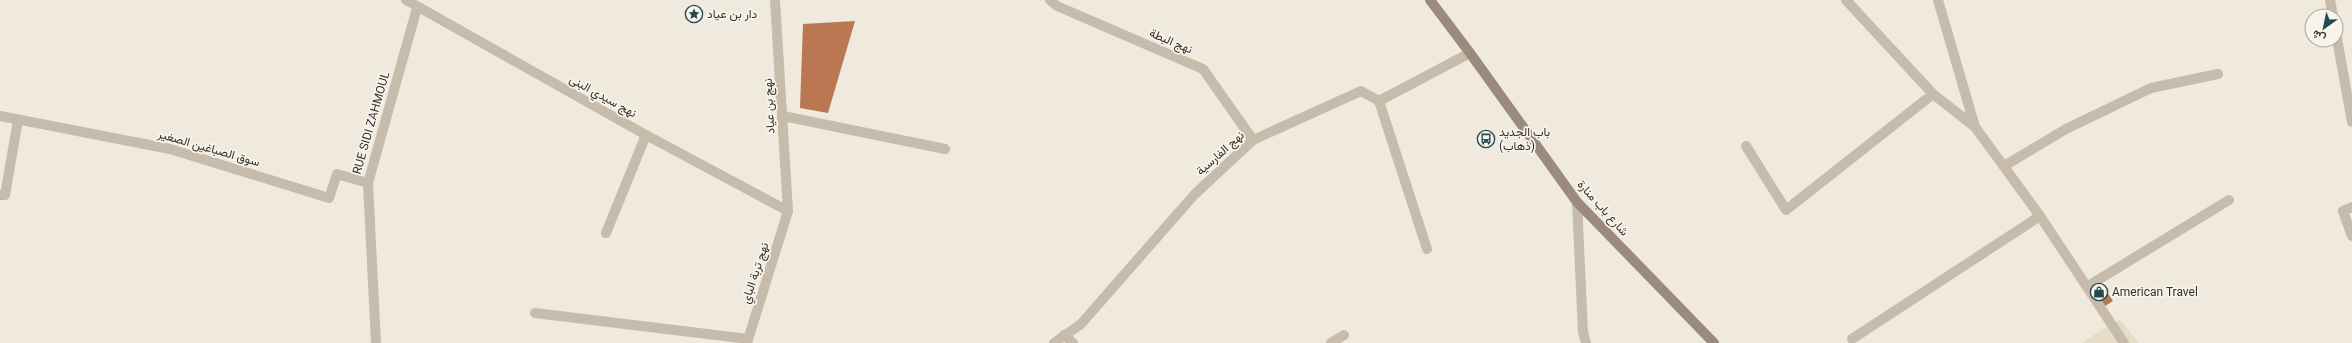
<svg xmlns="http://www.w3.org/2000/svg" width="2352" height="343" viewBox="0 0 2352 343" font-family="Roboto,Vazirmatn,sans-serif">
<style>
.plaza{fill:#e7dcc7}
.building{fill:#ba7752}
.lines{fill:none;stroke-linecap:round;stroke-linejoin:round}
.pedestrian{stroke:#c7bbab;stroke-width:10}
.minor{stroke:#c7bbab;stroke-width:10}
.secondary{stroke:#9b8b7d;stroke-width:10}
.labels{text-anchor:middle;stroke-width:3.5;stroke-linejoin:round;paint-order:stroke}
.poi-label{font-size:12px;fill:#362f2a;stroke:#f8f3eb;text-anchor:start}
.street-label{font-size:12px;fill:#362f2a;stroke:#f8f3eb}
</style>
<rect width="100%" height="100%" fill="#f0eade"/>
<polygon class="plaza" points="2120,320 2139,343 2081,343 2113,323"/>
<g class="building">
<polygon points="855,21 828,113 800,108 803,24"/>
<polygon points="2099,280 2113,301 2102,308 2088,286"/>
</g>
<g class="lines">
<g class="pedestrian">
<polyline points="406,0 646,135 788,211"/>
<polyline points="1050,0 1057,6 1203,69 1253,140"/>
<polyline points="2330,0 2333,16"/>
<polyline points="2336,33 2352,122"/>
<polyline points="1379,101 1427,249"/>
<polyline points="0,116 170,149 329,198 337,174 368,183"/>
<polyline points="783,116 945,149"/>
<polyline points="1746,146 1786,210 1933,94"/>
<polyline points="2004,166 2066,129 2151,88 2218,74"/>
<polyline points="0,195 5,195 18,120"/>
<polyline points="2352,207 2343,211 2352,236"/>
<polyline points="606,233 646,135"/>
<polyline points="2088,286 2229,200"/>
<polyline points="535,313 748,339"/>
<polyline points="1064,335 1073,343"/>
<polyline points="1852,339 2040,216"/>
<polyline points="376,343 368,183 417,8"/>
<polyline points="747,343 788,211 775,0"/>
<polyline points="1054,343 1081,324 1194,195 1253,140 1361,91 1379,101 1470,53"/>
<polyline points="1331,343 1344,335"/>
</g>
<g class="minor">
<polyline points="1846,0 1933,94 1975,127"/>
<polyline points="1938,0 1975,127 2040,216 2124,343"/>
<polyline points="1577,202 1583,332 1586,343"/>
</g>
<polyline class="secondary" points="1430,0 1470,53 1577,202 1714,343"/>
</g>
<defs>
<symbol id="sight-ring" viewBox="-11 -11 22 22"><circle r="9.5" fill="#f8f3eb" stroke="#234b54" stroke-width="1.5"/><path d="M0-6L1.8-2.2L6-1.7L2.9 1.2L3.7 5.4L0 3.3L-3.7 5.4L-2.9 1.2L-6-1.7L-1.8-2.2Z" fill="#234b54"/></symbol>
<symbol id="bus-ring" viewBox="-11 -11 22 22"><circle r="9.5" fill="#f8f3eb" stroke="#234b54" stroke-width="1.5"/><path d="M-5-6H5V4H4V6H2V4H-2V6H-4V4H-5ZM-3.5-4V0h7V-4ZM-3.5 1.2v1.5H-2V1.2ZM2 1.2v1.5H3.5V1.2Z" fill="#234b54"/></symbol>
<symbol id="shop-ring" viewBox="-11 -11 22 22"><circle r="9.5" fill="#f8f3eb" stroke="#234b54" stroke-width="1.5"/><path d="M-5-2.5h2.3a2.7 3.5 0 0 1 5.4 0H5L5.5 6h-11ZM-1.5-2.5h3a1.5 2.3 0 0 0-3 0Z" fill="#234b54"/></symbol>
</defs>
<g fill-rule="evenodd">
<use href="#sight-ring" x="684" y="4" width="20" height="20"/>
<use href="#bus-ring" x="1476" y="129" width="20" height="20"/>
<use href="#shop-ring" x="2089" y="282" width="20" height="20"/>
</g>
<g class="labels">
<g class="poi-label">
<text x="707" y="18">دار بن عياد</text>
<text x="1499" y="136">باب الجديد<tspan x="1499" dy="14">(ذهاب)</tspan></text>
<text x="2112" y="296">American Travel</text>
</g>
<g class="street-label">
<text transform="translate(1171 41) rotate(23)" y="4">نهج البطة</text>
<text transform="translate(603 96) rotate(29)" y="4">نهج سيدي البنى</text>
<text transform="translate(769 106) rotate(-93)" y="4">نهج بن عياد</text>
<text transform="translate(371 123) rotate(-74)" y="4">RUE SIDI ZAHMOUL</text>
<text transform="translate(209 148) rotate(16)" y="4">سوق الصباغين الصغير</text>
<text transform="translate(1220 153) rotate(-42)" y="4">نهج الفارسية</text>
<text transform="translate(1603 208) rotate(48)" y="4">شارع باب منارة</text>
<text transform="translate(755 273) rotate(-72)" y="4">نهج تربة الباي</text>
</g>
</g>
<g transform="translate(2324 28) rotate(213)"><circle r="19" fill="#f8f3eb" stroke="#aaa59e"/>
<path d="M0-3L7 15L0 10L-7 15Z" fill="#234b54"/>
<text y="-6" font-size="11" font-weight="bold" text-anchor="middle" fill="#362f2a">ش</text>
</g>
</svg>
